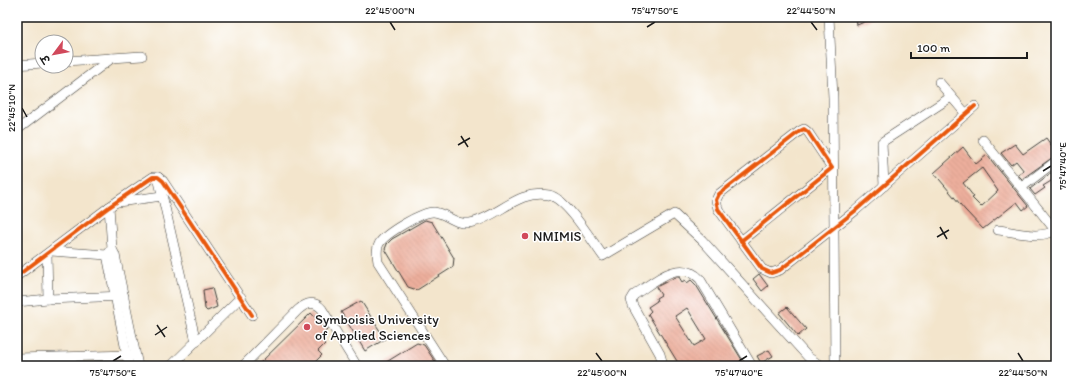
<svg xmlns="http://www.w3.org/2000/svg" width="1073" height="383" viewBox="0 0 1073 383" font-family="Itim,'Playpen Sans Deva',sans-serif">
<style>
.building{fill:url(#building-back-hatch);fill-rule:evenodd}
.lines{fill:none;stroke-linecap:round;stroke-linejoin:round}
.minor-casing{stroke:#3c3a36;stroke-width:10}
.minor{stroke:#fff;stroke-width:9}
.cycleway-casing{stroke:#fff;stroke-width:6}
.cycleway{stroke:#e8590c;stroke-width:4}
.ticks{fill:none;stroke:#1c1c1c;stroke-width:1.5}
.poi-dot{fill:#d1495b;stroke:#fff;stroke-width:1.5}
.labels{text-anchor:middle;stroke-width:3;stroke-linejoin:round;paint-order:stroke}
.poi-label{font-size:14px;fill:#1c1c1c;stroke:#fff;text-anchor:start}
.neatline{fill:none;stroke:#1c1c1c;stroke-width:1.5}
.ticks-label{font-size:10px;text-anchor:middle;fill:#1c1c1c}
</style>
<defs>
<pattern id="building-back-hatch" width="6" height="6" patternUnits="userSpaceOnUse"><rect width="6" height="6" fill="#edaf9c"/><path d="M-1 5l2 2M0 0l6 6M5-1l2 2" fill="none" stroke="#cb9686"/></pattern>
</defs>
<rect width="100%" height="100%" fill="#fff"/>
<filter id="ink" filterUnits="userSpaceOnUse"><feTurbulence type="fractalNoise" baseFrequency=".025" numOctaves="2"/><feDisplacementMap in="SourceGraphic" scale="8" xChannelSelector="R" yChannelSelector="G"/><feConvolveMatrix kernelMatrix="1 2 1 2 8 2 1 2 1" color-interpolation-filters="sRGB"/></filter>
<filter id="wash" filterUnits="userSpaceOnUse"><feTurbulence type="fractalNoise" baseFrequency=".012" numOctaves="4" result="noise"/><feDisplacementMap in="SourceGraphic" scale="16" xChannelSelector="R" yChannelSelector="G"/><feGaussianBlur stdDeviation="0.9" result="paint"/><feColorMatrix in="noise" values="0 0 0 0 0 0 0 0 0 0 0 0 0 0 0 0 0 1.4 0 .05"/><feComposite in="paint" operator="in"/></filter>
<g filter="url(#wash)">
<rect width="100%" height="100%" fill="#f3e5cc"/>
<g id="blocks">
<g class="building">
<polygon points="856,17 876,17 857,25"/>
<polygon points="1046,138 1056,152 1056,155 1022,179 1018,175 1024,171 1016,161 1011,165 1001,153 1015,144 1023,154"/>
<path d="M963,147L976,164L987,155L1028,206L1023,210L1017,202L983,229L965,210L934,173ZM982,168L998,191L981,207L972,198L974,197L963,183Z"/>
<polygon points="1056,169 1056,178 1043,186 1045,188 1035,195 1030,189"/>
<polygon points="425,220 432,222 454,258 453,267 417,290 408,287 385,249 387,244 392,239"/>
<polygon points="759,274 768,286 762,291 753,279"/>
<path d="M676,277H679L682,282L685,280L687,283L691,280L696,285L742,360L734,366H680L648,314L651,311L648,307L657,301L656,298L661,295L656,287ZM687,308L706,339L694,346L675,316Z"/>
<polygon points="212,288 217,307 207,311 205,309 203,290"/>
<polygon points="361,301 385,339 365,351 341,312"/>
<polygon points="787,307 806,329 798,336 779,313"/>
<polygon points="311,313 327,330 319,338 325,344 318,351 322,355 311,366 257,366"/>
<polygon points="417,343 424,345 438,366 380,366"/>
<polygon points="769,350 773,356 761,363 757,356"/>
</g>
</g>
</g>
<g filter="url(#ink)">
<use href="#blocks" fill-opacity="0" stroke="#3c3a36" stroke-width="1"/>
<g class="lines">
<defs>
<g id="minor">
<polyline points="829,17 833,98 835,366"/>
<polyline points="66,61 142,56"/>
<polyline points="17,65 42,63"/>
<polyline points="939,82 966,114"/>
<polyline points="17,130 112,58"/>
<polyline points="983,140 1055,230"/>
<polyline points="158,177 196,342"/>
<polyline points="884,186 882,142 951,97"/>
<polyline points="1022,187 1056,161"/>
<polyline points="118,202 162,196"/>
<polyline points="109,207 112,249 115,255 138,366"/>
<path d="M998,230C1017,232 1039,240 1056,230"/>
<polyline points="741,241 832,168 808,132 804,129 800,131 719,194 716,200 718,209 762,269 771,273 780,270 855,211 975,106"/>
<polyline points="112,249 107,255 129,366"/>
<polyline points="51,251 107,255"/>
<polyline points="47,254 48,299 124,296"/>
<polyline points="17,276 109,207 153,177 158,177 163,181 252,315"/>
<polyline points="17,302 48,299"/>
<polyline points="17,358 132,355"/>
<polyline points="171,366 241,297"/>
<path d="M243,366L298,310C306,303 314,300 322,309L357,366"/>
<path d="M445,366L378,262C377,255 376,249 379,244C384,234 423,211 434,212C449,214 455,227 474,222C500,215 519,189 549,195C567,199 592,241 603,256L674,214L702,240L808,357L821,366"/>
<path d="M661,366L662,361L660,354L633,306L631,300L634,295C653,283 679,257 700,279L752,366"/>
</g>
</defs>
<use href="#minor" class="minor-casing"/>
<use href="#minor" class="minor"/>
<defs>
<g id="cycleway">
<polyline points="741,241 832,168 808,132 804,129 800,131 719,194 716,200 718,209 762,269 771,273 780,270 855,211 975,106"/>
<polyline points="17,276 109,207 153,177 158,177 163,181 252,315"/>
</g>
</defs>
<use href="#cycleway" class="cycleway-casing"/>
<use href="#cycleway" class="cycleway"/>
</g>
</g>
<path class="ticks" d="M390,22L395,30M811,22L817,30M647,27L655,22M22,108L27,117M461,136L468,147M458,145L470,138M1043,171L1051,166M940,227L947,239M937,237L949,230M157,325L165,337M155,335L167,327M596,353L602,361M1018,353L1023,361M113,361L121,356M739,361L747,356"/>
<g class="poi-dot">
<circle cx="525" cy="236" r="4"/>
<circle cx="307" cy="327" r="4"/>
</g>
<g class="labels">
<g class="poi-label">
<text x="533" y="241">NMIMIS</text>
<text x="315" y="324">Symboisis University<tspan x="315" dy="16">of Applied Sciences</tspan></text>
</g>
</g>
<rect width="1073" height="383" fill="none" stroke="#fff" stroke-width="44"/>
<g transform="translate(54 54) rotate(238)"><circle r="19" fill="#ffffff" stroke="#a4a4a4"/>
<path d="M0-3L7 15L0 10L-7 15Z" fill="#d1495b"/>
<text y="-6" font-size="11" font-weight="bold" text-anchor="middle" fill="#1c1c1c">उ</text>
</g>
<path d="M911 52v6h116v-6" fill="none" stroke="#1c1c1c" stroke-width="2"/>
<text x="917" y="52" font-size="12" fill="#1c1c1c" stroke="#ffffff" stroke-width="3" paint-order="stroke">100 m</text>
<rect x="22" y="22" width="1029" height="339" class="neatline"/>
<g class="ticks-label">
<text x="390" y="14">22°45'00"N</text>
<text x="655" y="14">75°47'50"E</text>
<text x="811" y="14">22°44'50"N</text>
<text transform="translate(11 108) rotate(-90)" y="4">22°45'10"N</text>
<text transform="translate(1062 166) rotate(-90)" y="4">75°47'40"E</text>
<text x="113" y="376">75°47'50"E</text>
<text x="602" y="376">22°45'00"N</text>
<text x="739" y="376">75°47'40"E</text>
<text x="1023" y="376">22°44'50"N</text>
</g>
</svg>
